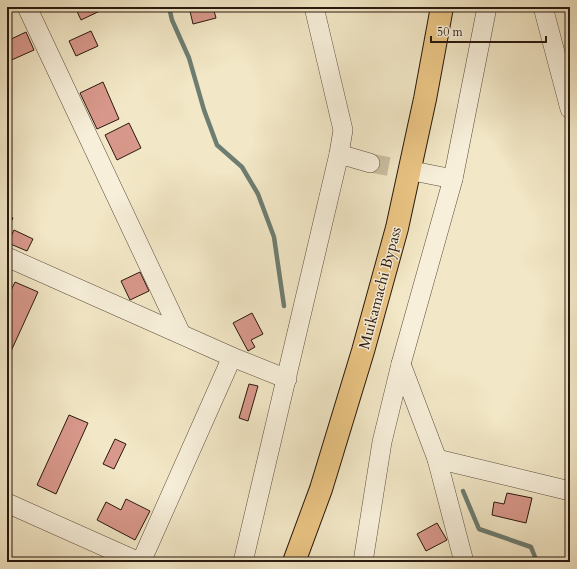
<svg xmlns="http://www.w3.org/2000/svg" width="577" height="569" viewBox="0 0 577 569" font-family="Cardo,serif">
<style>
.lines{fill:none;stroke-linecap:round;stroke-linejoin:round}
.stream{stroke:#6d7d71;stroke-width:4.5}
.building{fill:#d8988b;stroke:#29180f}
.minor-tunnel{stroke:#cabea1;stroke-width:19;stroke-dasharray:19 10;stroke-linecap:butt}
.minor-casing{stroke:#5b4c3d;stroke-width:20}
.highway-casing{stroke:#29180f;stroke-width:24}
.minor{stroke:#f7efda;stroke-width:19}
.highway{stroke:#e9c483;stroke-width:22}
.labels{text-anchor:middle;stroke-width:3;stroke-linejoin:round;paint-order:stroke}
.street-label{font-size:15px;fill:#29180f;stroke:#f7efda}
</style>
<rect width="100%" height="100%" fill="#f2e7c6"/>
<filter id="stains"><feTurbulence type="fractalNoise" baseFrequency=".005" numOctaves="4"/><feColorMatrix values="0 0 0 0 .2 0 0 0 0 .09 0 0 0 0 .02 0 0 0 .5 -.17"/></filter>
<radialGradient id="worn" r=".72"><stop offset=".6" stop-color="#630" stop-opacity="0"/><stop offset="1" stop-color="#630" stop-opacity=".3"/></radialGradient>
<g class="lines">
<g class="stream">
<polyline points="169,7 172,20 189,58 204,110 217,145 242,167 258,194 274,237 284,306"/>
<polyline points="463,491 479,529 531,547 537,562"/>
</g>
</g>
<g class="building">
<polygon points="75,7 103,7 104,9 81,20"/>
<polygon points="189,7 213,7 216,18 193,24"/>
<polygon points="91,31 98,46 76,56 69,41"/>
<polygon points="26,32 34,50 7,62 7,41"/>
<polygon points="103,82 119,119 97,129 80,93"/>
<polygon points="129,123 141,148 117,160 105,135"/>
<polygon points="7,215 13,218 7,229"/>
<polygon points="14,230 33,239 27,251 8,243"/>
<polygon points="140,272 149,291 130,300 121,281"/>
<polygon points="15,282 38,292 7,360 7,299"/>
<polygon points="252,313 263,334 251,340 255,347 248,351 233,323"/>
<polygon points="249,384 258,386 248,421 239,418"/>
<polygon points="69,415 88,423 56,494 37,485"/>
<polygon points="115,439 126,444 114,469 103,464"/>
<polygon points="507,493 532,498 526,523 492,515 494,502 504,504"/>
<polygon points="126,499 150,511 135,540 97,520 106,502 121,510"/>
<polygon points="437,523 447,540 426,551 417,534"/>
<polygon points="92,557 103,562 89,562"/>
</g>
<g class="lines">
<polyline class="minor-tunnel" points="370,163 418,172"/>
<defs>
<g id="minor">
<polyline points="27,7 181,334"/>
<polyline points="543,7 570,109"/>
<polyline points="339,154 370,163"/>
<polyline points="418,172 453,179"/>
<polyline points="7,257 232,357 287,379"/>
<polyline points="401,364 437,459 464,562"/>
<polyline points="437,459 570,491"/>
<polyline points="7,503 139,562"/>
<polyline points="141,562 232,357"/>
<polyline points="243,562 339,154 343,130 314,7"/>
<polyline points="363,562 382,442 401,364 453,179 487,7"/>
</g>
<polyline id="highway" points="294,562 321,489 363,351 397,228 425,99 442,7"/>
</defs>
<use href="#minor" class="minor-casing"/>
<use href="#highway" class="highway-casing"/>
<use href="#minor" class="minor"/>
<use href="#highway" class="highway"/>
</g>
<g class="labels">
<g class="street-label">
<text transform="translate(380 288) rotate(-75)" y="5">Muikamachi Bypass</text>
</g>
</g>
<rect width="577" height="569" fill="none" stroke="#f2e7c6" stroke-width="24"/>
<rect x="8" y="8" width="561" height="553" fill="none" stroke="#29180f" stroke-width="2"/>
<rect x="12" y="12" width="553" height="545" fill="none" stroke="#29180f"/>
<path d="M431 36v6h115v-6" fill="none" stroke="#29180f" stroke-width="2"/>
<text x="437" y="36" font-size="12" fill="#29180f" stroke="#f7efda" stroke-width="3" paint-order="stroke">50 m</text>
<rect width="100%" height="100%" filter="url(#stains)"/>
<rect width="100%" height="100%" fill="url(#worn)"/>
</svg>
